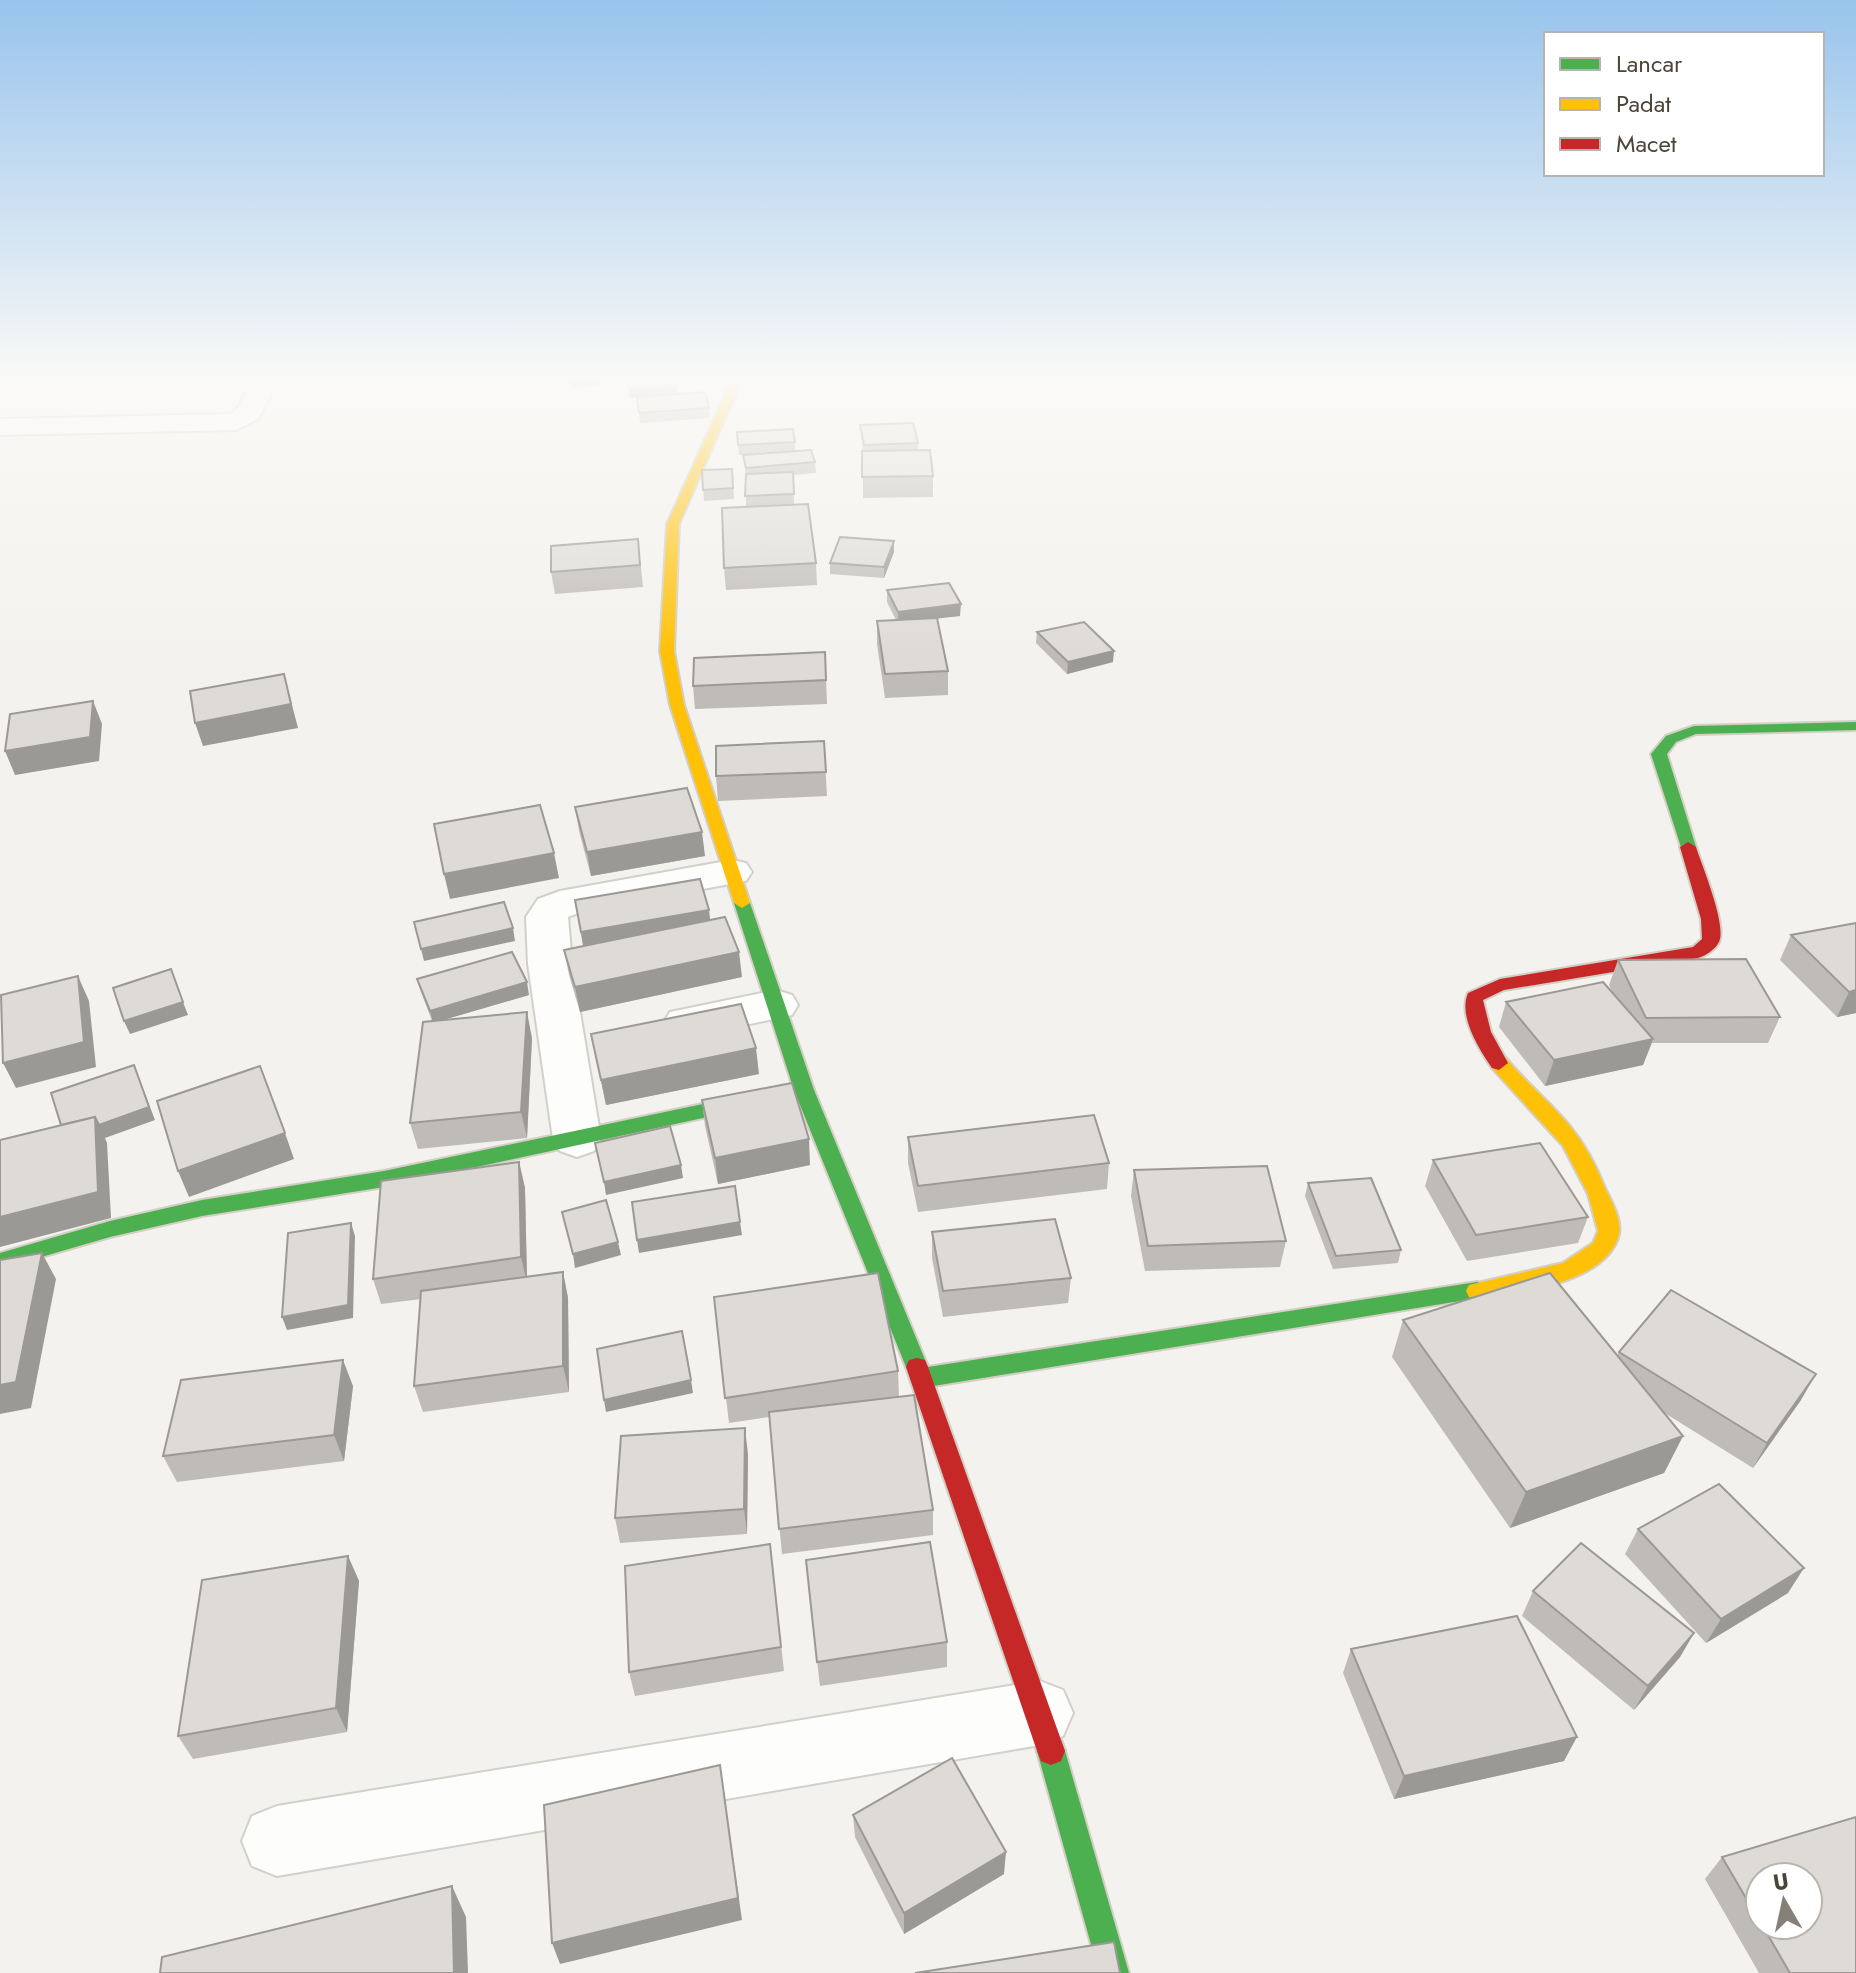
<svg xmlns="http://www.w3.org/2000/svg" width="1856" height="1973" viewBox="0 0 1856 1973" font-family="Jost,sans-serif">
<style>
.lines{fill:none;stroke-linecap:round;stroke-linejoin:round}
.street-casing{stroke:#d2d0cb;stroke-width:4}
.fast-casing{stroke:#d3cfc5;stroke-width:4}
.slow-casing{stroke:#d3cfc5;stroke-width:4}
.jam-casing{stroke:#d3cfc5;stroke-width:4}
.street{fill:#fdfdfc;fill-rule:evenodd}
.fast{fill:#4caf50;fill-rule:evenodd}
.slow{fill:#ffc107;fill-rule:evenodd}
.jam{fill:#c62828;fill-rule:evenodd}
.wall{fill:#bfbcb8;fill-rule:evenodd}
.shaded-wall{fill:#9b9996}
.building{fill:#dedbd6;stroke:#9b9996;stroke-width:2}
</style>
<rect width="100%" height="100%" fill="#f4f2ee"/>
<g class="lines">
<defs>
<g id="street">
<polygon points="254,377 280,377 258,419 236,430 0,435 0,419 230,414 238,408"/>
<polygon points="732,860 746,863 752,872 746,881 584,911 568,917 572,964 601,1139 594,1151 577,1157 560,1151 553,1139 528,964 526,917 538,899 560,891"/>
<polygon points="776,990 792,995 798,1005 792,1015 686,1038 670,1034 663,1023 670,1012"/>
<polygon points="1040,1681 1063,1690 1073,1713 1063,1736 1040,1745 277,1876 252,1866 242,1841 252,1816 277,1806"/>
</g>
<g id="fast">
<polygon points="1856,722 1856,730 1696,734 1676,742 1667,754 1696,847 1694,850 1682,850 1651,754 1666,736 1694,726"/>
<polygon points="742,898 750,903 814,1090 928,1367 1477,1282 1485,1285 1488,1291 1485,1297 921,1388 913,1385 910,1378 911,1374 906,1367 794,1090 734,903"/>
<polygon points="760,1092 767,1094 770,1099 767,1104 384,1187 202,1216 110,1237 0,1269 0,1253 110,1221 202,1200 384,1171"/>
<polygon points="1051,1737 1061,1741 1065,1751 1129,1973 1099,1973 1037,1751 1041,1741"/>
</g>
<g id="slow">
<polygon points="733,377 743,377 679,524 674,651 684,705 750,903 742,908 734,903 670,705 660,651 667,524"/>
<path d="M1499,1056L1506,1058C1525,1082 1549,1101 1569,1125C1584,1143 1596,1165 1605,1188C1611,1201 1622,1219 1619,1234C1608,1283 1518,1293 1477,1300L1469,1297L1466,1291L1469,1285L1563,1263L1593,1243L1598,1231L1588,1194L1563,1146L1492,1068L1490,1063L1492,1058Z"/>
</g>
<g id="jam">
<path d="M1688,842L1696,847C1702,866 1727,925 1719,942C1716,949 1705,956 1698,958L1504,990L1483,1000L1491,1032L1508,1063L1499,1070L1492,1068C1479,1049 1458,1016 1468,993L1500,979L1693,947L1702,939L1701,919L1680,847Z"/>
<polygon points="917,1358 925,1360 928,1367 1065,1751 1061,1761 1051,1765 1041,1761 1037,1751 906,1367 909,1360"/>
</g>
</defs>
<use href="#street" class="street-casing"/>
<use href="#fast" class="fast-casing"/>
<use href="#slow" class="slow-casing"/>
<use href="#jam" class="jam-casing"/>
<use href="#street" class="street"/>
<use href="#fast" class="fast"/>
<use href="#slow" class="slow"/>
<use href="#jam" class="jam"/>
</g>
<g class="wall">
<polygon points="626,377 674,377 677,394 709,408 710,418 640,423 637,397 630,398"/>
<polygon points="860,425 918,443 918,450 933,476 933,497 863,498 863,451"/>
<polygon points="737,432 795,442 795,451 815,462 816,473 793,475 794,504 816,563 817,585 726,590 724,568 746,507 746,476 743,455 756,454 739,455"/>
<polygon points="732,469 734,499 704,501 702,470"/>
<polygon points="638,539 643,587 555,594 551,572"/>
<polygon points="894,541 894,552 884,578 830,574 830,563"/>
<polygon points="887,590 960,616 937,618 948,671 948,695 885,698 877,644 877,621 896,620 887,602"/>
<polygon points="1037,632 1113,662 1067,674 1036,643"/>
<polygon points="825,652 827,704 695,709 693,686"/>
<polygon points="824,741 827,796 718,801 716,776"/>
<polygon points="575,807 705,856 591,876 579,831"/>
<polygon points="575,900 710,920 742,977 580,1012 569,975 564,950 583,946"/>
<polygon points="1856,923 1856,1013 1837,1017 1780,960 1791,935"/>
<polygon points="1618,960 1780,1017 1768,1043 1652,1043 1643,1065 1545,1086 1499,1027 1506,1002 1613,994 1609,985"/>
<polygon points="417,979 529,995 446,1019 532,1038 527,1138 418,1149 410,1123 432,1021 421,992"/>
<polygon points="591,1034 759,1074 606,1105"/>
<polygon points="702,1100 810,1165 718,1184 705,1126"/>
<polygon points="908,1137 1109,1163 1107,1189 918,1212 908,1163"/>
<polygon points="1433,1160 1588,1217 1578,1243 1467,1261 1425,1186"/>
<polygon points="519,1162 525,1188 527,1277 563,1272 568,1298 569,1392 423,1412 414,1386 421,1299 381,1304 373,1279"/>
<polygon points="1134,1170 1286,1241 1280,1267 1145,1271 1131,1196"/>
<polygon points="1308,1183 1401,1250 1398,1263 1333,1269 1305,1196"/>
<polygon points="932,1232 1071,1278 1068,1303 943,1317 932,1258"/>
<polygon points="714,1297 898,1371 899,1397 933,1510 933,1535 782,1554 769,1417 729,1423"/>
<polygon points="1403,1320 1617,1356 1619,1352 1801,1400 1753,1468 1663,1412 1683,1436 1664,1473 1510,1528 1392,1357"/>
<polygon points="353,1386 344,1461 177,1482 163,1456"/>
<polygon points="748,1454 747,1534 620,1543 615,1518"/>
<polygon points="1638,1529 1788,1593 1706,1643 1625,1554"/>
<polygon points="770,1544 784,1671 635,1696 629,1672"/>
<polygon points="348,1556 359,1581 347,1732 193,1759 178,1736"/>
<polygon points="808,1585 947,1642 947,1667 820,1686"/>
<polygon points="1533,1591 1694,1633 1680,1657 1634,1710 1522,1616"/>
<polygon points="1351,1649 1564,1761 1394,1799 1343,1673"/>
<polygon points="853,1815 1004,1874 904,1934 855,1837"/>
<path d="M1856,1817V1973H1759L1705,1879L1722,1857ZM1760,1877H1808V1925H1760Z"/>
</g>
<g class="shaded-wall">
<polygon points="581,377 601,377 602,385 571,388 570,378"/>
<polygon points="676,384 677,394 630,398 629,388"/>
<polygon points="894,541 894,552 884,578 884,567"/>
<polygon points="961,604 960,616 898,623 898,612"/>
<polygon points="1114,651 1113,662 1067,674 1068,662"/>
<polygon points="284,674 298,728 203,746 195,723"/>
<polygon points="93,701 102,724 99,761 15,775 5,751"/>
<polygon points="702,832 705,856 591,876 587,852"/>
<polygon points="554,853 559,878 450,899 444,874"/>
<polygon points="709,910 712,935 585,957 581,932"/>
<polygon points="513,928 515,941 424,961 421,949"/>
<polygon points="739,952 742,977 580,1012 575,987"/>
<polygon points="78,976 89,1001 96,1067 16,1088 3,1063"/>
<polygon points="527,982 529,995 433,1023 430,1011"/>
<polygon points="1856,990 1856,1013 1837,1017 1849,992"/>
<polygon points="183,1002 188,1015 130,1034 124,1021"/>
<polygon points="527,1012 532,1038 527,1138 521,1112"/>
<polygon points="1653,1039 1643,1065 1545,1086 1554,1060"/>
<polygon points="756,1048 759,1074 606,1105 601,1080"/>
<polygon points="134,1065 155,1120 105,1138 107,1143 111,1218 0,1247 0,1217"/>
<polygon points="285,1133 294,1159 189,1197 178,1171"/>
<polygon points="809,1139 810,1165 718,1184 715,1158"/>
<polygon points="519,1162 525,1188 527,1283 521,1257"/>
<polygon points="681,1165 683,1178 606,1195 604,1182"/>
<polygon points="740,1222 742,1235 639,1253 637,1240"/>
<polygon points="351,1223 355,1236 353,1318 287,1330 282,1317"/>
<polygon points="618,1242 621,1255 575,1268 573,1254"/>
<polygon points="42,1253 56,1279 31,1408 0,1414 0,1385"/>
<polygon points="563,1272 568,1298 569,1392 563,1366"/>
<polygon points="343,1360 353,1386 344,1461 334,1435"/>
<polygon points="1816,1374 1801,1400 1753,1468 1767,1443"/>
<polygon points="691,1380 693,1393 606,1412 604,1400"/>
<polygon points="745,1428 748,1454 747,1534 744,1509"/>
<polygon points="1683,1436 1664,1473 1510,1528 1526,1492"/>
<polygon points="348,1556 359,1581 347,1732 336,1708"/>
<polygon points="1804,1568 1788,1593 1706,1643 1721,1619"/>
<polygon points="1694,1633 1680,1657 1634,1710 1648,1686"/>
<polygon points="1577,1737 1564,1761 1394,1799 1404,1776"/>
<polygon points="720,1765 742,1920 560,1964 552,1943"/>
<polygon points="1006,1852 1004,1874 904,1934 904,1913"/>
<polygon points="452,1886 466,1917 468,1973 454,1973"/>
</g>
<g class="building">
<polygon points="626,377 674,377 676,384 629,388"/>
<polygon points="705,392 709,408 639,413 637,397"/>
<polygon points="913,423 918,443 864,445 860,425"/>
<polygon points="793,429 795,442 738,445 737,432"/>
<polygon points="811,450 815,462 746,468 743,455"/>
<polygon points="930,450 933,476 862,477 862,451"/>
<polygon points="732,469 733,488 703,490 702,470"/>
<polygon points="793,472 794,494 745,496 746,474"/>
<polygon points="808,504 816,563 724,568 722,508"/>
<polygon points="840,537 894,541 884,567 830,563"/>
<polygon points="638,539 640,565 551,572 551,546"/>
<polygon points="949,583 961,604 898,612 887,590"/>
<polygon points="937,618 948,671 885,674 877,621"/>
<polygon points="1084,622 1114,651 1068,662 1037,632"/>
<polygon points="825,652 826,680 693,686 694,658"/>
<polygon points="284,674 291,704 195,723 190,691"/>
<polygon points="93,701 90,737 5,751 10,714"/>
<polygon points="824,741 826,772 716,776 716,746"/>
<polygon points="687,788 702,832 587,852 575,807"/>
<polygon points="540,805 554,853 444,874 434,824"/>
<polygon points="700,879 709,910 581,932 575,900"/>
<polygon points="504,902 513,928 421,949 414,922"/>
<polygon points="725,917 739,952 575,987 564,950"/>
<polygon points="1856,923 1856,990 1849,992 1791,935"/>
<polygon points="512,952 527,982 430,1011 417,979"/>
<polygon points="1746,959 1780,1017 1646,1018 1618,960"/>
<polygon points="171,969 183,1002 124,1021 113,988"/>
<polygon points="78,976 84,1042 3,1063 1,995"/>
<polygon points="1603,982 1653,1039 1554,1060 1506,1002"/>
<polygon points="741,1004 756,1048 601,1080 591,1034"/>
<polygon points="527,1012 521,1112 410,1123 423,1022"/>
<polygon points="134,1065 149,1107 99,1125 95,1117 61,1125 51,1093"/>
<polygon points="260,1066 285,1133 178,1171 157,1101"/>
<polygon points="792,1083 809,1139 715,1158 702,1100"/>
<polygon points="1094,1115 1109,1163 918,1186 908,1137"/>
<polygon points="95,1117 98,1192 0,1217 0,1140"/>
<polygon points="670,1126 681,1165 604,1182 595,1143"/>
<polygon points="1540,1143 1588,1217 1476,1235 1433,1160"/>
<polygon points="519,1162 521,1257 373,1279 381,1181"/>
<polygon points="1267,1166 1286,1241 1148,1246 1134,1170"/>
<polygon points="1371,1178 1401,1250 1336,1256 1308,1183"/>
<polygon points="735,1186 740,1222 637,1240 632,1202"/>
<polygon points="606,1200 618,1242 573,1254 562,1212"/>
<polygon points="1055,1219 1071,1278 943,1291 932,1232"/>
<polygon points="351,1223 348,1305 282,1317 288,1233"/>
<polygon points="42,1253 16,1382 0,1385 0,1260"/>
<polygon points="563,1272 563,1366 414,1386 421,1291"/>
<polygon points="878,1273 898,1371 725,1398 714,1297"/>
<polygon points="1550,1273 1683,1436 1526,1492 1403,1320"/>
<polygon points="1671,1290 1816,1374 1767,1443 1619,1352"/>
<polygon points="682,1331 691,1380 604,1400 597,1349"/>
<polygon points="343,1360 334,1435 163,1456 181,1380"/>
<polygon points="914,1395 933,1510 779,1529 769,1412"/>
<polygon points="745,1428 744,1509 615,1518 621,1436"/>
<polygon points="1719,1484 1804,1568 1721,1619 1638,1529"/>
<polygon points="930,1542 947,1642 817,1662 806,1560"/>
<polygon points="1581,1543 1694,1633 1648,1686 1533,1591"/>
<polygon points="770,1544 781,1647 629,1672 625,1566"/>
<polygon points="348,1556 336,1708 178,1736 202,1580"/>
<polygon points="1517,1616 1577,1737 1404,1776 1351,1649"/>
<polygon points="952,1758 1006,1852 904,1913 853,1815"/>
<polygon points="720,1765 738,1898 552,1943 544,1805"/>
<polygon points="1856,1817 1856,1973 1790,1973 1762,1925 1808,1925 1808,1877 1760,1877 1760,1922 1722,1857"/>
<polygon points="452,1886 454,1973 160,1973 162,1957"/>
<polygon points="1114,1942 1120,1973 915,1973"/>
</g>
<linearGradient id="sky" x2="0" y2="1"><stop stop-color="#98c4ec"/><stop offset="0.58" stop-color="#faf9f7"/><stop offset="1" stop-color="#faf9f7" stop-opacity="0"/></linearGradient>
<rect width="1856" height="653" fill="url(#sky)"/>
<rect x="1544" y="32" width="280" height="144" fill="#ffffff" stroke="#b7b4b0" stroke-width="2"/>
<rect x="1560" y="58" width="40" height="12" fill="#4caf50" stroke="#b7b4b0" stroke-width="2"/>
<text x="1616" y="72" font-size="24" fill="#4b4439">Lancar</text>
<rect x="1560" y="98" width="40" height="12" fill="#ffc107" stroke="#b7b4b0" stroke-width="2"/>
<text x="1616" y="112" font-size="24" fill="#4b4439">Padat</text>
<rect x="1560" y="138" width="40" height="12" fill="#c62828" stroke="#b7b4b0" stroke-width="2"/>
<text x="1616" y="152" font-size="24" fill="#4b4439">Macet</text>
<g transform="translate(1784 1901) rotate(351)"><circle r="38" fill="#ffffff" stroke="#b7b4b0" stroke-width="2"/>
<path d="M0-6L14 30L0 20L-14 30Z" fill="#868178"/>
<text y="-12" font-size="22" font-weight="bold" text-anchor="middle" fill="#4b4439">U</text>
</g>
</svg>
